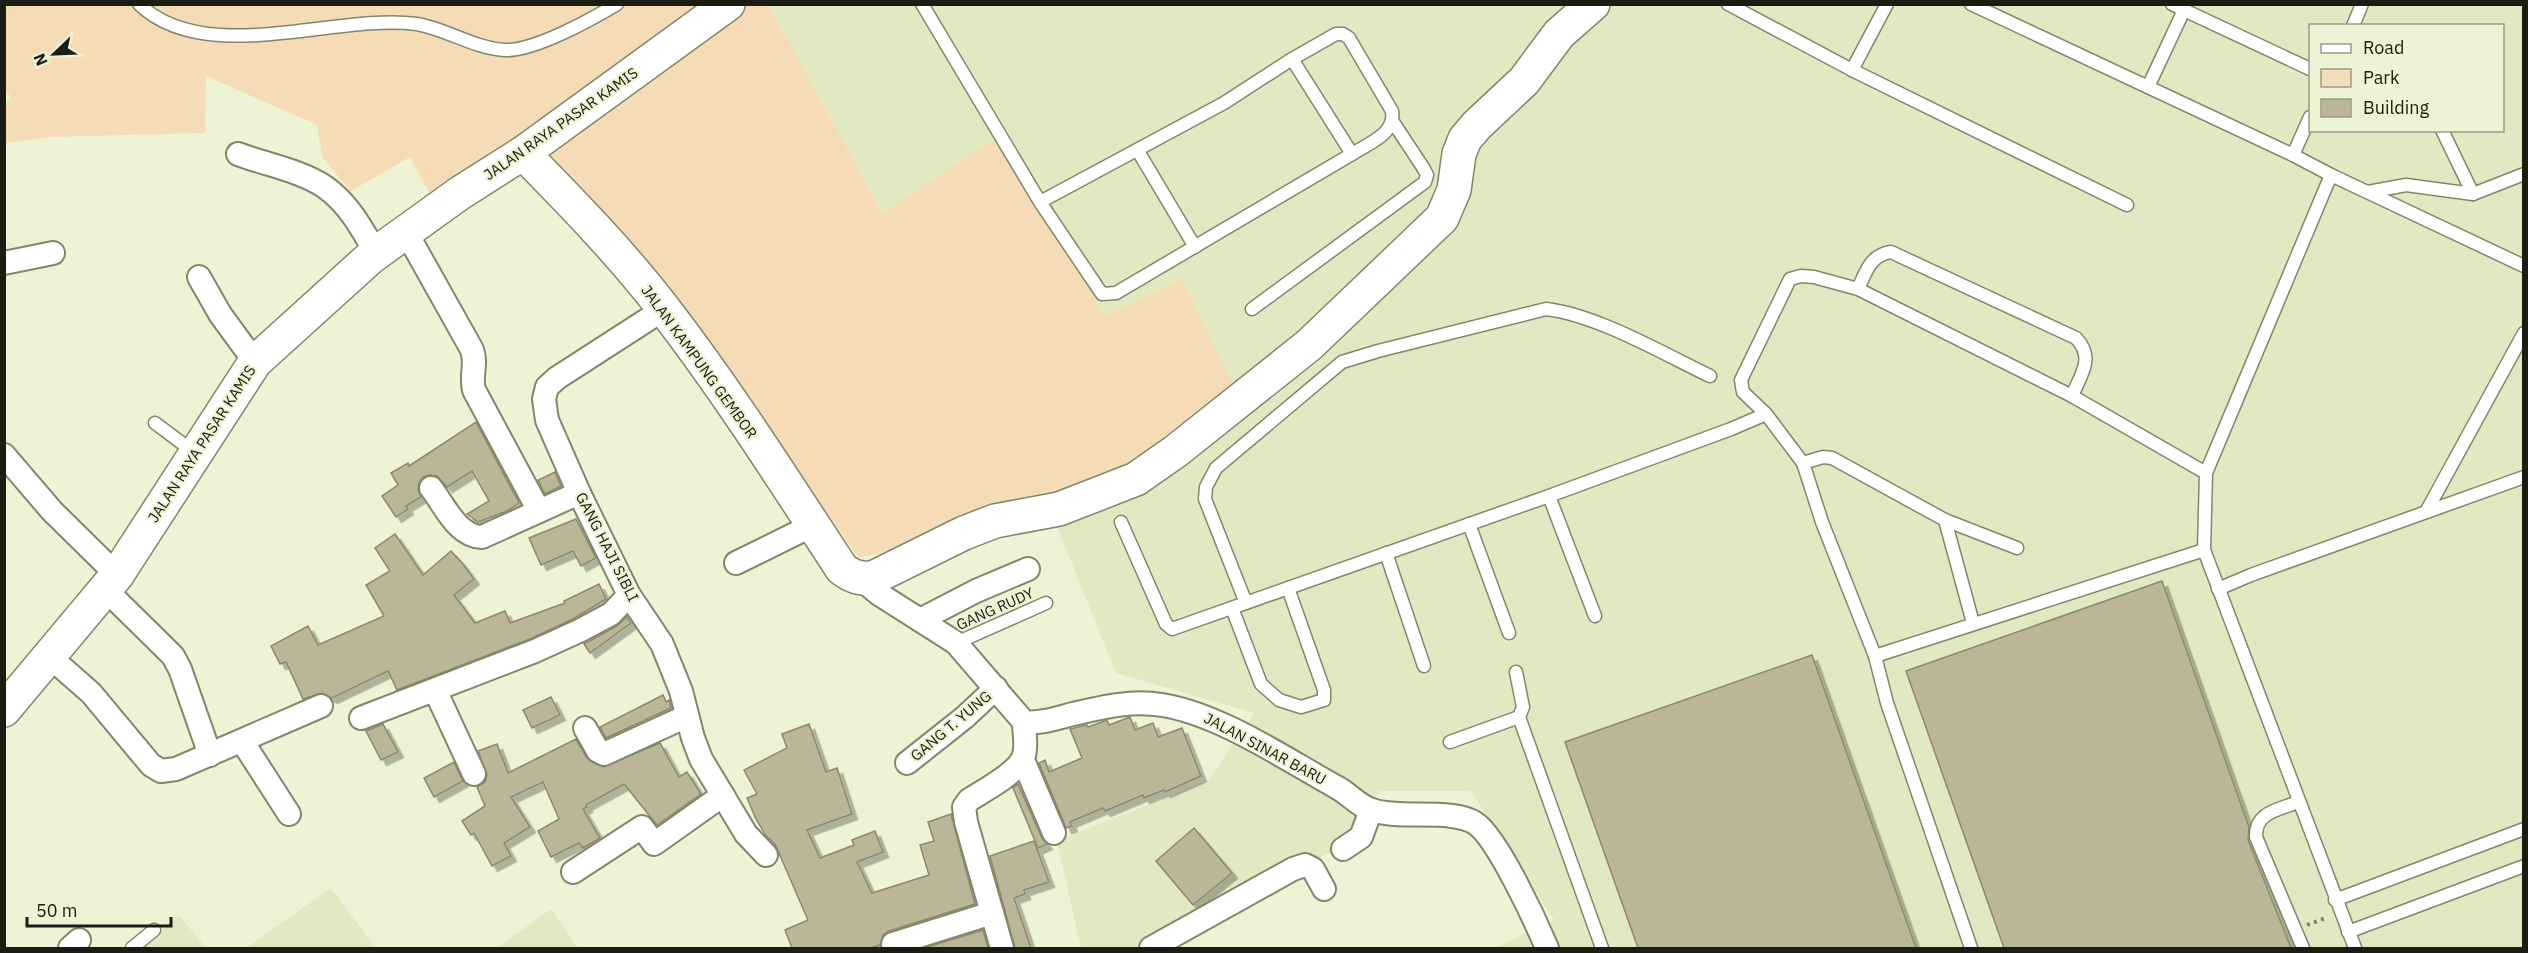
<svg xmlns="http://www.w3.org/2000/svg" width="2528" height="953" viewBox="0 0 2528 953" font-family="'IBM Plex Sans',sans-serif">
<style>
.built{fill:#e1e8c2;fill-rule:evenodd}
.green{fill:#f5dcb6}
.building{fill:#bcb699;stroke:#8e886c;stroke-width:1.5;filter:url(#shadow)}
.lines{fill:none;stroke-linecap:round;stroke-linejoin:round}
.lane-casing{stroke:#82876b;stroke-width:15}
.street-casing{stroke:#82876b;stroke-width:26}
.secondary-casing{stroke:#82876b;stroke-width:36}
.path{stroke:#7d816d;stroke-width:4;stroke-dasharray:3 4.5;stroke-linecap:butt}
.lane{stroke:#fff;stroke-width:12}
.street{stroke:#fff;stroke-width:22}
.secondary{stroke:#fff;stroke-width:33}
.labels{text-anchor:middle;stroke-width:4.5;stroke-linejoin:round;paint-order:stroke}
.street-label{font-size:15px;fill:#1b1d12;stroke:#edf3d4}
</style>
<defs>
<filter id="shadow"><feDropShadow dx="5.5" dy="5.5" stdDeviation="0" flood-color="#0004"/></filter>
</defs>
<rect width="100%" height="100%" fill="#edf3d4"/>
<g class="built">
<path d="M769,5H2523V948H1495L1554,920L1471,791H1380L1342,846L1145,948H1081L1057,841L1209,780L1254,713L1116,673L1050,509L1105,317L998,136L884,214ZM2310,26H2502V130H2310Z"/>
<polygon points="331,888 375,948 246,948"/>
<polygon points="551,909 578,948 497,948"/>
<polygon points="179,916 207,948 137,948"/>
</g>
<polygon class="green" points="5,5 769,5 883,213 998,135 1105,316 1182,278 1238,396 1156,464 1050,509 859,558 641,255 531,139 434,201 410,157 351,191 322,157 317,125 206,76 205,133 50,137 5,143 4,106 11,96 5,92"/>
<g class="building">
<polygon points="476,422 519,503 507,511 478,522 467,514 489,501 472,471 447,487 437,476 429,475 423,477 419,483 418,490 421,497 406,506 408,509 396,517 382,496 398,485 391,473 408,463 409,466"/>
<polygon points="555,472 561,486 545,494 538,480"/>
<polygon points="576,519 596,558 581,566 573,551 541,565 529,538"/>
<polygon points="395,534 423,575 451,551 463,564 474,579 454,595 475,623 505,611 510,623 565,603 564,601 599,584 606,599 573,619 530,639 397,690 388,671 332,698 322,693 303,699 286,662 280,664 271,646 308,626 318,645 384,616 366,585 390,571 375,548"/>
<polygon points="2162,581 2249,827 2248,840 2291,948 2004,948 1906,671"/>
<polygon points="627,617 631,623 590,653 584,644 617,626"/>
<polygon points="1812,655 1916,948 1638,948 1565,742"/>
<polygon points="663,695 666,702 669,700 671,708 606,738 600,727"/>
<polygon points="551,697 560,715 532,728 523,710"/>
<polygon points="1130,717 1135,730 1153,723 1158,737 1182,728 1201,776 1165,792 1164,790 1144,798 1143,795 1105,811 1103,808 1070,822 1072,826 1066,828 1039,763 1045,760 1049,772 1082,758 1070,729 1087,725 1088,727 1107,720 1109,725"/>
<polygon points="383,724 398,752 381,760 366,731"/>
<polygon points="809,724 826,772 837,768 852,814 807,830 820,858 854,845 852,840 875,831 883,852 857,862 872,893 929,875 920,845 934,841 928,822 951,814 975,904 889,931 883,935 880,945 870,948 792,948 785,930 808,920 775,844 766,836 755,817 747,798 757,794 744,770 787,748 782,734"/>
<polygon points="576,739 587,758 603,767 660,743 679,777 687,772 701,794 657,825 624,784 586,805 587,807 583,809 600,838 583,848 579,843 551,857 538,831 559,819 543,782 511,797 530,827 504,843 511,856 492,866 474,833 471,835 462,821 485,806 477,787 485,782 487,775 478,751 497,744 508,773"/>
<polygon points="454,762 463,781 434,797 424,778"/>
<polygon points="1018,784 1042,838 1047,844 1038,848 1013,788"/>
<polygon points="1194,828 1232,873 1193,905 1156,861"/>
<polygon points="1034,841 1049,882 1024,890 1025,894 1014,898 1031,948 1015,948 990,856"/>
<polygon points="983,930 988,948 924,948"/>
</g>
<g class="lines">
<defs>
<g id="lane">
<path d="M139,4C205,68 336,13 417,24C446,29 474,48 504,50C533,52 592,19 617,4"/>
<path d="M922,4L1040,202L1102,294L1116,293L1352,154C1369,143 1396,134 1392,111L1349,38L1343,34H1336L1292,59L1224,103L1040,202"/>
<polyline points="1728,4 1852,70 2127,205"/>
<polyline points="1971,4 2293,155 2331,175 2524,266"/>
<polyline points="2184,10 2310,69"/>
<polyline points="2353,26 2362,4"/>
<polyline points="1292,59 1352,154"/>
<polyline points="1852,70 1887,4"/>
<polyline points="2148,87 2184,10 2172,4"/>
<polyline points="2442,130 2473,194"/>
<polyline points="1138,151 1195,247"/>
<polyline points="2293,155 2310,117"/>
<polyline points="2331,175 2206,473 2204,550 2355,948"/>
<polyline points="2368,192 2406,185 2473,194 2524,174"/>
<path d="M1858,289C1866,272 1870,255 1891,252L2076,338C2095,358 2081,374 2072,396"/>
<polyline points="1252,309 1425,182 1427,175 1424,169 1393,122"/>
<polyline points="155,423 195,453"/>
<polyline points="1803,463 1823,457 1832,458 1945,520 2017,548"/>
<polyline points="1549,496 1595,616"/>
<polyline points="2426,512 2524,333"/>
<polyline points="1945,520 1973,623"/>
<polyline points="1121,522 1166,624 1172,629 1549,496 1731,429 1766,414"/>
<polyline points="1469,524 1509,633"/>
<polyline points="1386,553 1424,666"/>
<polyline points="2218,589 2251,575 2524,477"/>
<path d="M1246,603L1205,499L1206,487L1216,468L1342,362L1378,351L1546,309C1597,315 1662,353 1710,376"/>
<polyline points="1232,608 1261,684 1279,700 1301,707 1324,700 1324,690 1288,588"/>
<polyline points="956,643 1046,603"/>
<polyline points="1875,656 2204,550"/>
<polyline points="1519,717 1602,948"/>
<polyline points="1450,742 1519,717 1523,707 1516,672"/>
<path d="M2298,802C2278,810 2255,812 2256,837L2303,948"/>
<polyline points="2335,900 2524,829"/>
<polyline points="2348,932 2524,866"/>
<polyline points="132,948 154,930"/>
<polyline points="1971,948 1887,703 1875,656 1822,522 1803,463 1766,414 1743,392 1741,380 1790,279 1801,276 1814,277 1858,289 2072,396 2206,473"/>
</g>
<g id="street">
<path d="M238,154C264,164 302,171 325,187C349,204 362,229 376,253"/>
<path d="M406,232L471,348C478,362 470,375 474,390L539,511"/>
<polyline points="4,263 53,253"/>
<polyline points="199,277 220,314 255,362"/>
<polyline points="664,309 557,378 547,387 544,399 547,420 579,493 629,595 662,644 681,691 693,738 701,759 746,834 766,855"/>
<polyline points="4,455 52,511 117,575"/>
<path d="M431,488C445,506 457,536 482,537L579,493"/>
<polyline points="736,563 813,525"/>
<path d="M861,579L879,594L956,643L1024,722C1041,724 1057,718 1073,714C1103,707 1131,700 1162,705C1220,714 1287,760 1338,788C1349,794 1360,807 1372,810C1401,820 1451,808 1475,823C1497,837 1536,922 1547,948"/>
<polyline points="105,589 173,656 180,669 210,755"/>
<polyline points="920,620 976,591 1028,569"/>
<polyline points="50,657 91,693 151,765 161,771 176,769 321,706"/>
<polyline points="435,690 474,774"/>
<polyline points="361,718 535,651 579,631 611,614 629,595"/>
<polyline points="585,728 598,751 604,754 687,716"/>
<polyline points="242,741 289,814"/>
<polyline points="1023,760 1054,833"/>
<polyline points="907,763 965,717 996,688"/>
<polyline points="1343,849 1361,837 1371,810"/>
<polyline points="573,872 642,827 654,844 723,795"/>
<polyline points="893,944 992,913"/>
<polyline points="70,948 79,940"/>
<path d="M1002,948L966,822L964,807L969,800C983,791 1020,772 1024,755C1027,745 1024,732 1024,722"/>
<polyline points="1151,948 1293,869 1305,865 1313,869 1324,889"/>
</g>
<g id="secondary">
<path d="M523,153C572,203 621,253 664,309C728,392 785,482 842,569C853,577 860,579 873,578L964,533L995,521L1059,509L1136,479L1176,451L1309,345L1442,218L1454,190L1459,154L1465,139L1477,125L1524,81L1559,34L1593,4"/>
<polyline points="4,710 117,575 255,362 371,257 460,193 523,153 728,4"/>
</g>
</defs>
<use href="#lane" class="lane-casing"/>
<use href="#street" class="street-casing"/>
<use href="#secondary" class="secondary-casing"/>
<polyline class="path" points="2307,925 2328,917"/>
<use href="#lane" class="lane"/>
<use href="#street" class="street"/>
<use href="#secondary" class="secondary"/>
</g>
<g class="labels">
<g class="street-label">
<text transform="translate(561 124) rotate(-35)" y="5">JALAN RAYA PASAR KAMIS</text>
<text transform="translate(699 362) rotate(54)" y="5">JALAN KAMPUNG GEMBOR</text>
<text transform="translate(202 444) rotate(-57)" y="5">JALAN RAYA PASAR KAMIS</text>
<text transform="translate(607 547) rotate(63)" y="5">GANG HAJI SIBLI</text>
<text transform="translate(995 609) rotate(-24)" y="5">GANG RUDY</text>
<text transform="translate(951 726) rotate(-40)" y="5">GANG T. YUNG</text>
<text transform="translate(1265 749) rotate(28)" y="5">JALAN SINAR BARU</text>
</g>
</g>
<rect width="2528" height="953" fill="none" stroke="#1b1d12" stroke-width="12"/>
<rect x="2309" y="24" width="195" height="108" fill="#edf3d4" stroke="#999d86" stroke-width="1.5"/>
<rect x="2321" y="44" width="30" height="9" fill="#ffffff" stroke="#999d86" stroke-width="1.5"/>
<text x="2363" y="54" font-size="18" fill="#1b1d12">Road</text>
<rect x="2321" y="69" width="30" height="18" fill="#f5dcb6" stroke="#999d86" stroke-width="1.5"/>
<text x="2363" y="84" font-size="18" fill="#1b1d12">Park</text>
<rect x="2321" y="99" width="30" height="18" fill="#bcb699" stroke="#999d86" stroke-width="1.5"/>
<text x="2363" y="114" font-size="18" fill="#1b1d12">Building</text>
<g transform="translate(54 54) rotate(247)" stroke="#edf3d4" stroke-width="4.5" paint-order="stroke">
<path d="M0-4.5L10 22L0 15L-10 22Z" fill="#1b1d12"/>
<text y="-9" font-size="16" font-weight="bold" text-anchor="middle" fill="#1b1d12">N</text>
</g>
<path d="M27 917v9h144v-9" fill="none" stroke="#1b1d12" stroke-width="3"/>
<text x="36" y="917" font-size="18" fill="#1b1d12" stroke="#edf3d4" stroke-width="4.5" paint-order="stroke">50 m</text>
</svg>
